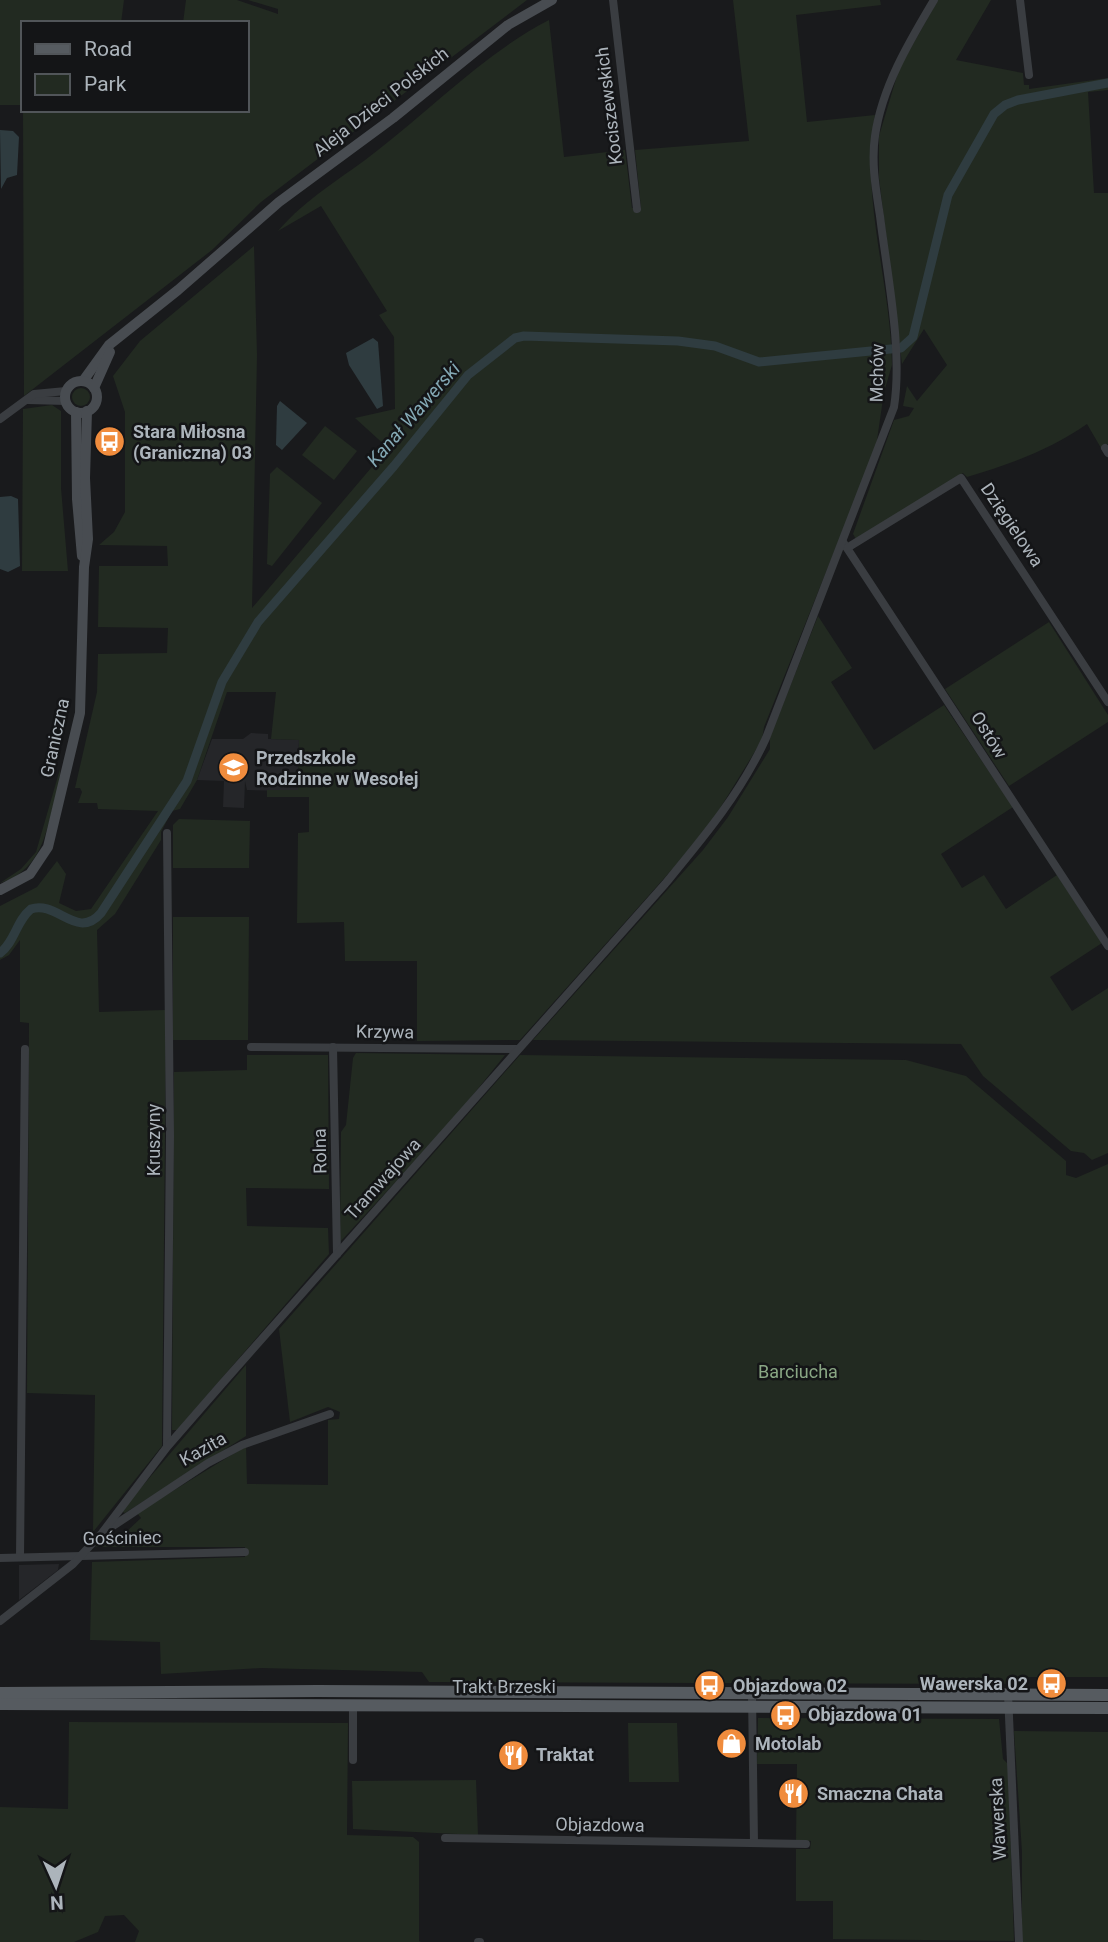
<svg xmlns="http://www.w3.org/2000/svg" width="1108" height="1942" viewBox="0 0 1108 1942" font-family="Roboto,sans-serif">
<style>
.built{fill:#252629}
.green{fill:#222a21}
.water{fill:#2f3c40}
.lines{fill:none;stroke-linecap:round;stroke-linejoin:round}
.canal{stroke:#2f3c40;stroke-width:9}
.street{stroke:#3a3d41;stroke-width:8}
.secondary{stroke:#484c51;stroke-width:10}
.primary{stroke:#565b60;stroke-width:12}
.labels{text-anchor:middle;stroke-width:5;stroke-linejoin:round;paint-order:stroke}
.street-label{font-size:18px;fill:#acb4bb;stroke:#141517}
.poi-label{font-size:18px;font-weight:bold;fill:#acb4bb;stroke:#141517;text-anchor:start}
.park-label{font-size:18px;fill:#89a684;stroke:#141517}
.water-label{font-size:19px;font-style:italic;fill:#84a9b5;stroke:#141517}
</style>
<rect width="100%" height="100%" fill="#191a1c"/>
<g class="built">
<polygon points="251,733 268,734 268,739 299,740 298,791 247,790 245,781 244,808 223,807 224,781 197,780 212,739 243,739"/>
<polygon points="59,1564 58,1570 19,1600 19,1565"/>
</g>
<g class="green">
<polygon points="0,0 124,0 121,23 23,23 23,105 0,105"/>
<polygon points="186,0 237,0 278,14 278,9 248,0 527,0 261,202 212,250 24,396 23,110 247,110 247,23 183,23"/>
<path d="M733,0H880L881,5L796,15L807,122L875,115C860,198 891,283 892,365L884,392L876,447L764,727L762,740L714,818L675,866L520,1040L417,1041V961H345L344,922L297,923L298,833L309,832V797H267V790H298L299,740L271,739L276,692H227L197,780L180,809L172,811L161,832V840L115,914L97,930L99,1012L165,1010L166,1034L162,1446L93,1532L95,1395L27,1393L29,1023L20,1022V940L9,955L0,960V906L37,887L57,861L66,874L59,903L76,911L91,909L158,811L98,809L97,803H78L82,792L80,788H75L97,692L98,654L167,653L168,628L98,627L99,566H168L167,546L99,545L114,532L125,512V412L113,376L140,341L254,246L257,355L252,608L388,448L355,418L395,409L394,337L379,315L387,311L321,206L278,231C306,198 344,177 378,150C432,108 488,51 549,20L564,157L625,150L632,208H641L635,150L749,141Z"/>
<path d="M938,0H991L956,60L1023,73L1024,85H1029V89L1108,78V90L1088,92L1094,193H1108V444L1101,448L1087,424C1050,450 1010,464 967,477L963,473L856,539L853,534L894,420L909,416L914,408L903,406L907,386L917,401L947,365L924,329L902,364L879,178V136L899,69Z"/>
<circle cx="81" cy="397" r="9"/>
<polygon points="52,405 61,411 61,488 68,571 22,571 23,409"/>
<polygon points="325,426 357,451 334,480 302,455"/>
<polygon points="277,467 322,503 272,566 267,564 270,474"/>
<polygon points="818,616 852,668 831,682 874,750 944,705 1013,807 941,854 962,888 984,875 1006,909 1057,875 1102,943 1050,977 1072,1011 1108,988 1108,1153 1092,1160 1084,1153 1071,1151 983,1076 961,1044 533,1040 703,850 728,817 770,749 770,737"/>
<polygon points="1049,622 1108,715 1108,722 1009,786 945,689"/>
<path d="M60,769C61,781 56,794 53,806C45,840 37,872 0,883L21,869L36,852Z"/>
<polygon points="179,819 250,821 249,868 173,868 173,825"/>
<polygon points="173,917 249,917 248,1040 173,1040"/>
<polygon points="356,1053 505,1055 452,1121 340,1242 341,1132 346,1125 353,1058"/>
<polygon points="247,1055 328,1055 329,1189 246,1188 247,1226 328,1228 329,1254 177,1430 172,1430 174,1072 247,1070"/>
<polygon points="520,1055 906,1060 966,1076 1066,1161 1066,1175 1076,1178 1108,1164 1108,1677 1023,1677 1020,1684 429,1682 422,1672 261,1668 161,1674 160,1642 90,1640 92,1562 245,1557 245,1547 95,1547 108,1534 125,1533 141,1518 137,1513 246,1446 247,1484 328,1485 328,1420 339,1419 340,1412 328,1407 290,1422 279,1329"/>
<polygon points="246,1365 246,1436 125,1513 121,1511"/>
<polygon points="758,1718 999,1719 1003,1759 1008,1764 1014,1941 833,1939 833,1901 796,1901 796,1849 810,1849 811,1841 796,1840 797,1764 757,1764"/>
<polygon points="69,1722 348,1723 347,1835 413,1837 419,1842 419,1941 421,1942 135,1942 139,1931 124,1915 105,1916 98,1932 74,1942 0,1942 0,1807 68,1809"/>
<polygon points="628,1723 677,1723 679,1782 629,1782"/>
<polygon points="1014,1731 1108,1732 1108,1942 1022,1942 1022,1852"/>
<polygon points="476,1780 478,1835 353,1829 352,1781"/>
</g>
<g class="water">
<polygon points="0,130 13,131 19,137 17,175 7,178 1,189"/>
<polygon points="373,338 378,342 383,406 377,409 349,365 346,353"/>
<polygon points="280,401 307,423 282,450 276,445 277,406"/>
<polygon points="11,496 18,499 20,566 8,572 0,569 0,497"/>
</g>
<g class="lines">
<path class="canal" d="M0,953C15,942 16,921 31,909C57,900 77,941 101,913L187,781L222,682L258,622L394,466L468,375L515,338L524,336L678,341L715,346L759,362L901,348L913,337L948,195L994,114L1005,105L1018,100L1108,83"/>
<g class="street">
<polyline points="613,0 637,209"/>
<polyline points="1020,0 1029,75"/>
<polyline points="28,400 66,401"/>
<polyline points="0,419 34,394 66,391"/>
<polyline points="1105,448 1108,453"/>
<polyline points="843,542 1108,946"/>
<polyline points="847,548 961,478 1108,702"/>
<polyline points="251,1047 518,1049"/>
<polyline points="333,1047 337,1254"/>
<polyline points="167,1446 170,1136 167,833"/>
<polyline points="107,1530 208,1463 242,1445 330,1414"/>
<polyline points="20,1557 25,1049"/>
<polyline points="0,1558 245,1552"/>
<path d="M0,1621L73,1564L102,1533L167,1447L221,1385L665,884C703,838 741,793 766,738L894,407C903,350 887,274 880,216C876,190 871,163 875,136C882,87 909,42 934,0"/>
<polyline points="752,1693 754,1843"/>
<polyline points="1008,1694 1019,1942"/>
<polyline points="353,1704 353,1760"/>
<polyline points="445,1838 806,1844"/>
<polyline points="478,1942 480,1942"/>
</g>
<g class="secondary">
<polyline points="83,381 109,345 178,290 279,202 393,118 508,25 552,0"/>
<circle cx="81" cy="397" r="16"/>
<polyline points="94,388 110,352"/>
<polyline points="76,412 77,499 82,556"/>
<polyline points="0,890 30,874 48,847 80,713 84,567 88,539 85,478 87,411"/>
</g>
<g class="primary">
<polyline points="0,1693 317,1691 1108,1695"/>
<polyline points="0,1704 1108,1708"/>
</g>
</g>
<defs>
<symbol id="bus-disc" viewBox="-11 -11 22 22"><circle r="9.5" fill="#f08c3d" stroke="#141517"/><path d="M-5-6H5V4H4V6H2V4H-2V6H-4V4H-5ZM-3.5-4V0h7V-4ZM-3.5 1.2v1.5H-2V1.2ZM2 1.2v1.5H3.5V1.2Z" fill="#fff"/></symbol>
<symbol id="school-disc" viewBox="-11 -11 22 22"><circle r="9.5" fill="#f08c3d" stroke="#141517"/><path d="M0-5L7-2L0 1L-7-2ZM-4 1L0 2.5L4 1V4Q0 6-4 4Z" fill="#fff"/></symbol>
<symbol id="shop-disc" viewBox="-11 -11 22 22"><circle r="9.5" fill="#f08c3d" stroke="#141517"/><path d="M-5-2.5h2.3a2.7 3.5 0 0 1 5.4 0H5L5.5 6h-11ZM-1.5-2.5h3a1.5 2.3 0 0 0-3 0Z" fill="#fff"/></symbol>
<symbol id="restaurant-disc" viewBox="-11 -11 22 22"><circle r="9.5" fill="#f08c3d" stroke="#141517"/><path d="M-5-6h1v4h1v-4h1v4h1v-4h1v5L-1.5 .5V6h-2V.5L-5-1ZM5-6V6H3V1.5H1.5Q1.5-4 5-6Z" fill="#fff"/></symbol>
</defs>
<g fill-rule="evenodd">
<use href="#bus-disc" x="92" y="424" width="35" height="35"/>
<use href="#school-disc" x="216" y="750" width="35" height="35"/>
<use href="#bus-disc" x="1034" y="1666" width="35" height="35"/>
<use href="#bus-disc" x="692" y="1668" width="35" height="35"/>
<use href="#bus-disc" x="768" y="1698" width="35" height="35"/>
<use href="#shop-disc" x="714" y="1726" width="35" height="35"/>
<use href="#restaurant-disc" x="496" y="1738" width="35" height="35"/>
<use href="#restaurant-disc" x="776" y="1776" width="35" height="35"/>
</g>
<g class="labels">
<g class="street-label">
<text transform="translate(381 102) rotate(-38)" y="6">Aleja Dzieci Polskich</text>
<text transform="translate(609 106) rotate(-97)" y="6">Kociszewskich</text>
<text transform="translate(877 373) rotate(-89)" y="6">Mchów</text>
<text transform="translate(1012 525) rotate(56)" y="6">Dzięgielowa</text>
<text transform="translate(989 735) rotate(58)" y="6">Ostów</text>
<text transform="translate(55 738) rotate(-78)" y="6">Graniczna</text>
<text transform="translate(385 1032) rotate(1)" y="6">Krzywa</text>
<text transform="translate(154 1140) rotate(-90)" y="6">Kruszyny</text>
<text transform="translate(320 1151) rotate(-91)" y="6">Rolna</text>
<text transform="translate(383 1179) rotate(-48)" y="6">Tramwajowa</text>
<text transform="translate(203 1449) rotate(-29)" y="6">Kazita</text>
<text transform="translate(122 1538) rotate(-1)" y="6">Gościniec</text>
<text x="504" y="1693">Trakt Brzeski</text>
<text transform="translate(998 1819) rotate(-93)" y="6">Wawerska</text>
<text transform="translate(600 1825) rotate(1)" y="6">Objazdowa</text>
</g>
<g class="poi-label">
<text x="133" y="438">Stara Miłosna<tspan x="133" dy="21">(Graniczna) 03</tspan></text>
<text x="256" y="764">Przedszkole<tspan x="256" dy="21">Rodzinne w Wesołej</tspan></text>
<text x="1028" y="1690" text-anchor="end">Wawerska 02</text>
<text x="733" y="1692">Objazdowa 02</text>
<text x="808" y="1721">Objazdowa 01</text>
<text x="755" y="1750">Motolab</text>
<text x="536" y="1761">Traktat</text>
<text x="817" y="1800">Smaczna Chata</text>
</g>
<g class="park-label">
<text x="798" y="1378">Barciucha</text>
</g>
<g class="water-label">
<text transform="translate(413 414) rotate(-49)" y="7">Kanał Wawerski</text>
</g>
</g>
<rect x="21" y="21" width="228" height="91" fill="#141517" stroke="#515559" stroke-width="2"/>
<rect x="35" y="44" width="35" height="10" fill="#565b60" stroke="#515559" stroke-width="2"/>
<text x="84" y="56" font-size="21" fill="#acb4bb">Road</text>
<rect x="35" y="74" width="35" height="21" fill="#222a21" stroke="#515559" stroke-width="2"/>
<text x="84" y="91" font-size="21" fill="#acb4bb">Park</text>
<g transform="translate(56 1886) rotate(177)" stroke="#141517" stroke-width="5" paint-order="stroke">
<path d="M0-5L12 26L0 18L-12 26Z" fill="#acb4bb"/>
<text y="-10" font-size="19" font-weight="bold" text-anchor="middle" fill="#acb4bb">N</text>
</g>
</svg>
